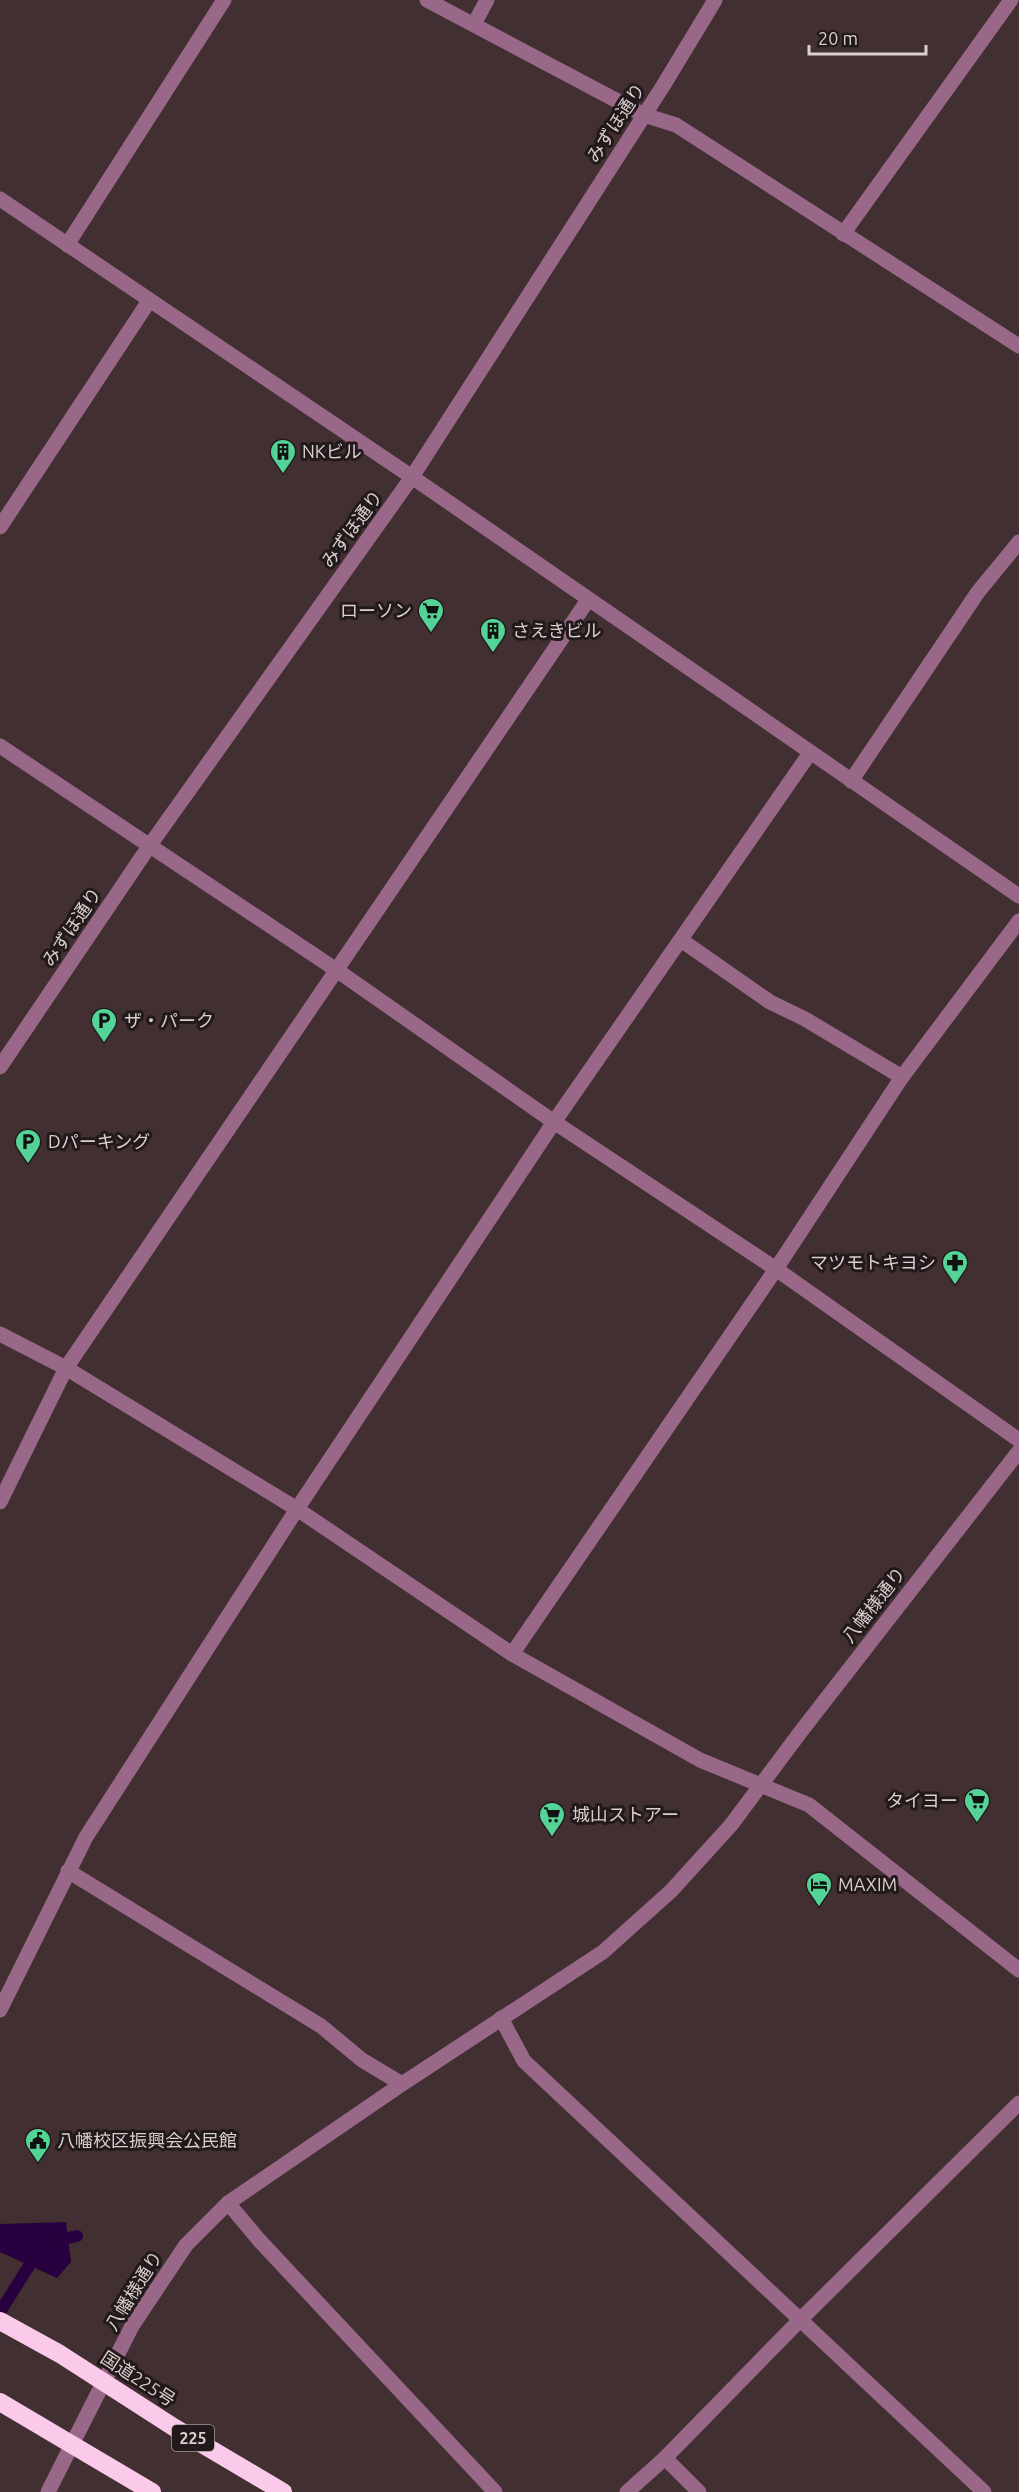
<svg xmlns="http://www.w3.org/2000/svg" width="1019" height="2492" viewBox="0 0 1019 2492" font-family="Ubuntu,'Noto Sans JP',sans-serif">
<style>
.water{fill:#29003f}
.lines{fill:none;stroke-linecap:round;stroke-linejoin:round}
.stream{stroke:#29003f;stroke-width:12}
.minor{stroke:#996889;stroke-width:15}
.highway{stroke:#fbc9e9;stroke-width:18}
.labels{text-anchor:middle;stroke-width:6;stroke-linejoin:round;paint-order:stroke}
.shield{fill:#22191a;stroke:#a39899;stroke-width:1.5}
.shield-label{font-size:16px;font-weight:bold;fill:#dacecf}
.street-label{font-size:18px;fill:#dacecf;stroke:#22191a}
.poi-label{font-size:18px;fill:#dacecf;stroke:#22191a;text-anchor:start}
</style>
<rect width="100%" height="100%" fill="#412f31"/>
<polygon class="water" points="66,2222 71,2262 57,2278 0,2252 0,2224"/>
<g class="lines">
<g class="stream">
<polyline points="54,2241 77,2236"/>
<polyline points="0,2312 37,2253"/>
</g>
<g class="minor">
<polyline points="427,0 644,115 676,125 1019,346"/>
<polyline points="474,24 487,0"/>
<polyline points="0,199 412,477 1019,896"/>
<polyline points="843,234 1011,0"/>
<polyline points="67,245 224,0"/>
<polyline points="0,527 149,301"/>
<polyline points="0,746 335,969 554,1122 776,1269 1019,1440"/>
<polyline points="851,781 978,592 1019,542"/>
<polyline points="681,940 770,1002 805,1019 902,1077"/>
<polyline points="0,1067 150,845 412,477 663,86 715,0"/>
<polyline points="0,1334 66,1368 297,1509 512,1654 700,1760 809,1805 1019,1970"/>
<polyline points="0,1502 66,1368 588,600"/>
<polyline points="512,1654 776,1269 902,1077 1019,921"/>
<polyline points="68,1871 321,2026 362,2060 402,2084"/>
<polyline points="0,2010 86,1837 297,1509 554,1122 810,753"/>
<polyline points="501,2018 524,2061 984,2492"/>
<polyline points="228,2203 259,2240 495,2492"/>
<polyline points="665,2458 699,2492"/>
<polyline points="48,2492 132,2326 186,2245 228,2203 402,2084 603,1952 671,1891 731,1825 802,1730 1019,1451"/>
<polyline points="627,2492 665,2458 800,2320 1019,2103"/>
</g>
<g class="highway">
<polyline points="0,2321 60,2354 175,2428 283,2492"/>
<polyline points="0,2402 152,2492"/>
</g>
</g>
<defs>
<symbol id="building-pin" viewBox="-11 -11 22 30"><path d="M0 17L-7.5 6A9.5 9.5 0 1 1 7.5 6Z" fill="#53d396" stroke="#22191a"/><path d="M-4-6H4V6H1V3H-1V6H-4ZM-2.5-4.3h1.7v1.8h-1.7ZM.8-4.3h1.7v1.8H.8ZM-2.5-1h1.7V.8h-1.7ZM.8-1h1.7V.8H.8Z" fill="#111"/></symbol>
<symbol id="supermarket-pin" viewBox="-11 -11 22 30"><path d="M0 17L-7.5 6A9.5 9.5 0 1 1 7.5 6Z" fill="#53d396" stroke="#22191a"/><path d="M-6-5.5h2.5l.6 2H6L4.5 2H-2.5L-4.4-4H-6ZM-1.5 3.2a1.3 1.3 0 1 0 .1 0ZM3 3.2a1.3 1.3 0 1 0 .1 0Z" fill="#111"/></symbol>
<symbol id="parking-pin" viewBox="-11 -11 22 30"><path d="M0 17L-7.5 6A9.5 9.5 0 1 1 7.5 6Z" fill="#53d396" stroke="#22191a"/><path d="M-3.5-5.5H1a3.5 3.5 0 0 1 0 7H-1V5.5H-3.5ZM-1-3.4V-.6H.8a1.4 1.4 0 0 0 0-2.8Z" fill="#111"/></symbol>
<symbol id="pharmacy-pin" viewBox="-11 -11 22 30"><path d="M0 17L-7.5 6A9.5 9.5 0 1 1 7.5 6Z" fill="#53d396" stroke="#22191a"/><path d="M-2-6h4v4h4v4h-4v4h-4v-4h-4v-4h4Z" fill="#111"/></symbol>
<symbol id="hotel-pin" viewBox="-11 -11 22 30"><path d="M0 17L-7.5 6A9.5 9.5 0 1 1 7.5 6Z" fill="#53d396" stroke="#22191a"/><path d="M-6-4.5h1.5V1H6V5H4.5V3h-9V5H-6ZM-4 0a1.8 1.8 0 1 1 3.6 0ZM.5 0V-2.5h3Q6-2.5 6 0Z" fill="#111"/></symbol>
<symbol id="civic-pin" viewBox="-11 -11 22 30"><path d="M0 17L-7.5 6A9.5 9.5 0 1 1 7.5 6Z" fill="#53d396" stroke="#22191a"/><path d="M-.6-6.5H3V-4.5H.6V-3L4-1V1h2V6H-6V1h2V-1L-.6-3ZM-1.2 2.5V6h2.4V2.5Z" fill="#111"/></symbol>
</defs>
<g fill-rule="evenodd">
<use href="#building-pin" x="268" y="437" width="30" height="40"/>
<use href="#supermarket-pin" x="416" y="596" width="30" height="40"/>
<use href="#building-pin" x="478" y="616" width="30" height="40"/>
<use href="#parking-pin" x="89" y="1006" width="30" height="40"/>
<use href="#parking-pin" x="13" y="1127" width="30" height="40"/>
<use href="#pharmacy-pin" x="940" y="1248" width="30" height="40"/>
<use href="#supermarket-pin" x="962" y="1786" width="30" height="40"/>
<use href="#supermarket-pin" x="537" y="1800" width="30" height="40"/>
<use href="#hotel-pin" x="804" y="1870" width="30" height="40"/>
<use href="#civic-pin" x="23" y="2126" width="30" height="40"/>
</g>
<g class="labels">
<rect class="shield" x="172" y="2425" width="42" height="26" rx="4.5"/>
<g class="shield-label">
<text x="193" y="2444">225</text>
</g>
<g class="street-label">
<text transform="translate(616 123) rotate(-57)" y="6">みずほ通り</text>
<text transform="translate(352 529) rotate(-54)" y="6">みずほ通り</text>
<text transform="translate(72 927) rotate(-56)" y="6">みずほ通り</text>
<text transform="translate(874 1605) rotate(-52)" y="6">八幡様通り</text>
<text transform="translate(134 2291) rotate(-58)" y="6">八幡様通り</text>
<text transform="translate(138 2379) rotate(33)" y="6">国道225号</text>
</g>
<g class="poi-label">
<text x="302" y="458">NKビル</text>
<text x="412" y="617" text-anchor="end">ローソン</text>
<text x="512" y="637">さえきビル</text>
<text x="124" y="1027">ザ・パーク</text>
<text x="48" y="1148">Dパーキング</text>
<text x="936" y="1269" text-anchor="end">マツモトキヨシ</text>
<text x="958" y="1807" text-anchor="end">タイヨー</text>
<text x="572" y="1821">城山ストアー</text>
<text x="838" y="1891">MAXIM</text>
<text x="57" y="2147">八幡校区振興会公民館</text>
</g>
</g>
<path d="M809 45v9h117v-9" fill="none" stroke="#dacecf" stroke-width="3"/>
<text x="818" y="45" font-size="18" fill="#dacecf" stroke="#22191a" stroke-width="4.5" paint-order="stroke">20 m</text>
</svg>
